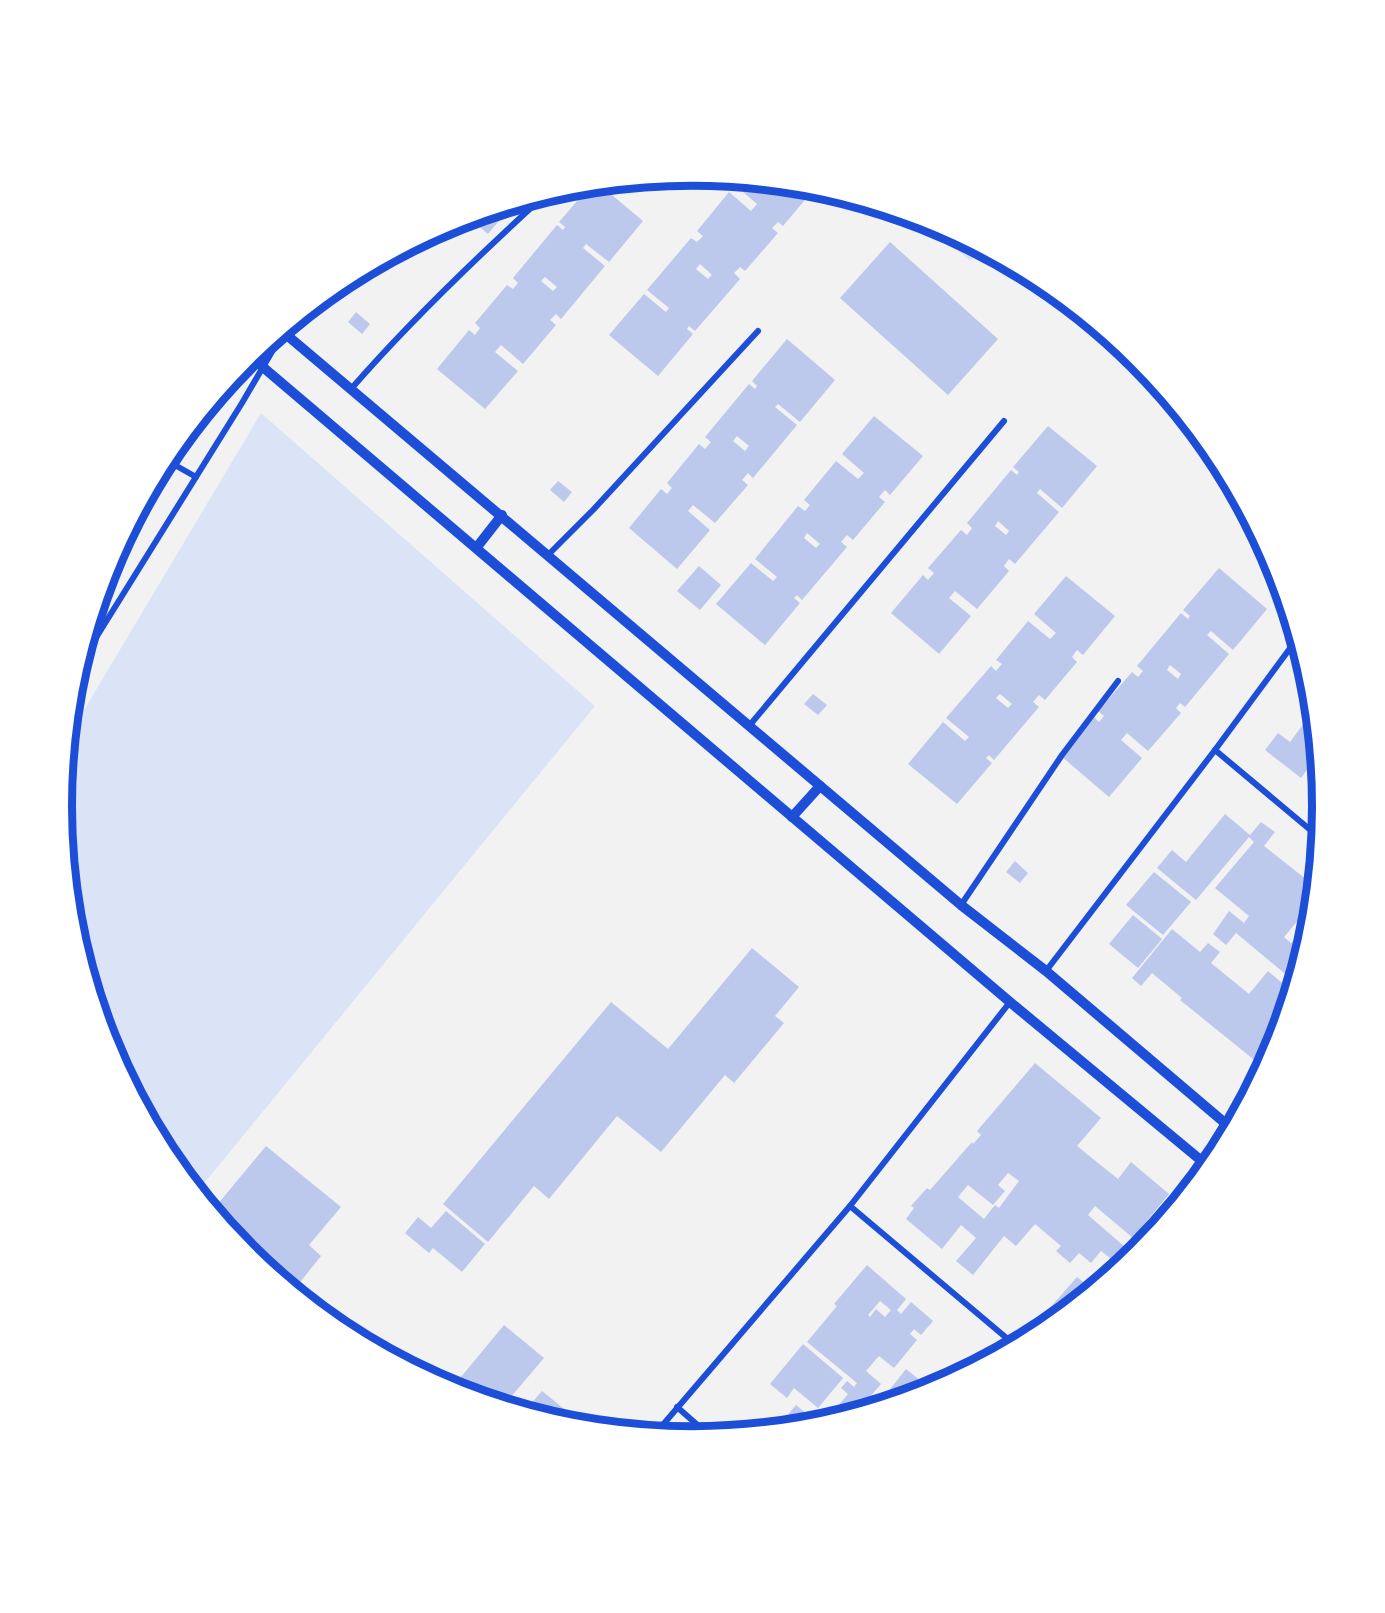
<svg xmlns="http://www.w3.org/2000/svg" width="1385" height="1613" viewBox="0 0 1385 1613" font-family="Overpass,sans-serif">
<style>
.green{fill:#dbe4f7}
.building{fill:#bdc9ec;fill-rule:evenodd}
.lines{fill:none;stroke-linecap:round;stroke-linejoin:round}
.minor{stroke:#1d4ed8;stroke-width:6}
.tertiary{stroke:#1d4ed8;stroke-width:10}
.rim{fill:none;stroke:#1d4ed8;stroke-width:8}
</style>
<rect width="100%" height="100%" fill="#f2f2f2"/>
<g class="green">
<polygon points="926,221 934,224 982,249 970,261"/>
<polygon points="261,413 595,706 197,1192 168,1157 109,1048 74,929 62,806 68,737"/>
</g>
<g class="building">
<path d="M739,180L815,188L783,226L778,222L772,228L778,233L745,271L740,267L734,273L740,279L695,331L689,326L687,329L693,334L658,376L609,335L644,294L666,312L669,308L647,290L691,238L697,242L703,236L697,231L729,192L751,211L757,204L735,185ZM700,264L712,275L708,279L696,269Z"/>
<path d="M600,185L643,221L609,262L586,244L583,248L605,266L561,319L556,314L550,320L556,325L523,364L501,345L495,352L518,371L485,409L437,369L469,330L475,335L480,328L475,323L507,285L513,289L518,283L513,278L557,225L563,230L565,227L559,222L590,186ZM545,277L557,287L553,291L541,281Z"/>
<polygon points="512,205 488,234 469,218"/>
<polygon points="890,242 998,339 948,395 840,298"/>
<polygon points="356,312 370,324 362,334 348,322"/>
<path d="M787,339L835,380L800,422L778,404L775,407L797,425L753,478L748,473L742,480L748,485L715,523L693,505L688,511L710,530L677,569L629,528L661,489L667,494L672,488L667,483L699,444L705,449L711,442L705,437L749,384L755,389L757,386L752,381ZM737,436L749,446L745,451L733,441Z"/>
<path d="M874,416L923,456L890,495L885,490L879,497L885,502L853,540L847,535L841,542L847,547L802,600L797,595L794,598L800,603L765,645L716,604L751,563L773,581L777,577L755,559L798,506L805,511L810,505L804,500L836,461L858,479L864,473L842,454ZM807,533L820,544L816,548L804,538Z"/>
<path d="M1048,426L1097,466L1062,508L1040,489L1037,493L1059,512L1015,564L1009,559L1004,566L1009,571L977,609L955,591L949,598L971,616L939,654L891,613L923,575L928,580L934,573L928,568L961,530L967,535L972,528L967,523L1011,470L1017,475L1019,472L1013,467ZM998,521L1009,531L1006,535L995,526Z"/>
<polygon points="558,481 572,492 564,502 550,490"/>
<polygon points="699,566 721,585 700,610 677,591"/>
<path d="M1219,568L1267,609L1233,650L1211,631L1207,635L1229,654L1185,707L1180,703L1176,708L1181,713L1148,751L1127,733L1121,740L1142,758L1109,797L1061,756L1094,717L1099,722L1104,716L1098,711L1132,672L1138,677L1143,671L1137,666L1181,613L1188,619L1190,616L1183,610ZM1170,665L1181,674L1178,679L1167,670Z"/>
<path d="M1066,576L1115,616L1083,655L1077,650L1072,657L1077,662L1045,700L1039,695L1033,702L1039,707L994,760L989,755L986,758L992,763L957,804L908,764L943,722L965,741L969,737L946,718L991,666L996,671L1002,664L996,660L1028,621L1050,639L1056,633L1034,614ZM1000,694L1012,704L1008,708L996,698Z"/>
<polygon points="1312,688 1318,755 1301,778 1265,750 1278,733 1290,742 1313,711 1301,702"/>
<polygon points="813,694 827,705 818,715 804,704"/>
<polygon points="1225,814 1250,835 1261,822 1275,832 1264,846 1316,887 1314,901 1284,937 1291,943 1295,939 1306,947 1295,982 1236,933 1226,945 1213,934 1229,911 1244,923 1249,916 1215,888 1254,842 1249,837 1196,900 1157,868 1172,850 1186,862"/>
<polygon points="1015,861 1028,873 1020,883 1006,872"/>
<polygon points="1154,872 1191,902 1163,935 1126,905"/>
<polygon points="1133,915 1162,939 1138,968 1109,944"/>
<polygon points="1172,929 1200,952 1208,943 1220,952 1211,963 1249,994 1268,971 1293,992 1275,1048 1257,1083 1247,1076 1258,1063 1180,1000 1182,998 1152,973 1141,986 1132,978"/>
<polygon points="752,948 799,987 775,1016 784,1023 734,1083 725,1075 661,1152 617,1116 549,1199 534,1186 488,1242 443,1204 611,1002 668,1049"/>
<path d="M1035,1063L1101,1118L1077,1146L1118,1179L1131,1162L1169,1194L1133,1238L1095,1206L1088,1215L1125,1247L1114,1261L1101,1251L1091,1263L1079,1253L1070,1263L1056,1251L1061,1246L1035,1224L1016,1246L1004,1236L973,1275L956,1261L976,1238L961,1225L942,1249L906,1219L914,1208L911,1206L927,1188L930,1190L972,1142L973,1144L981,1135L977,1131ZM1008,1173L1019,1181L999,1208L995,1205L984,1219L958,1197L968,1185L993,1205L1005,1191L998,1185Z"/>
<polygon points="266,1146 341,1207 309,1245 321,1256 293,1291 246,1252 212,1211"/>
<polygon points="446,1211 485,1244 462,1272 433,1248 429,1253 405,1233 418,1217 431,1228"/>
<path d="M867,1265L906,1299L897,1310L901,1314L911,1302L933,1321L921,1335L914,1329L910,1334L917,1340L894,1368L879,1356L866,1371L881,1384L868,1399L878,1407L815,1425L776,1429L796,1405L819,1424L830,1412L832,1413L848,1394L841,1388L847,1381L854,1387L857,1383L807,1342L837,1306L834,1304ZM880,1301L891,1310L885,1317L876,1309L870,1317L868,1315Z"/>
<polygon points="1077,1277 1093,1290 1058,1319 1048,1310"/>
<polygon points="504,1325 544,1358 504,1405 451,1389"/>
<polygon points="803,1344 843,1378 818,1408 794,1388 787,1398 770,1384"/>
<polygon points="906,1369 931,1389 891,1403 884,1397"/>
<polygon points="956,1370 962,1374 946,1383"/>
<polygon points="542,1391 574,1417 568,1425 524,1412"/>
</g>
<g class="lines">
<g class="minor">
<path d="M351,389C411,320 477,257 545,195"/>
<polyline points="166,460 196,477"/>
<polyline points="549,554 593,510 758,331"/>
<polyline points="79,665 242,403 284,331"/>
<polyline points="749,726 1004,421"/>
<polyline points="1215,750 1320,838"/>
<polyline points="961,905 1062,755 1118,681"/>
<polyline points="1046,971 1215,750 1291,647"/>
<polyline points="850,1206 1016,1346"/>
<polyline points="677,1407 710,1436"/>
<polyline points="655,1434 850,1206 1010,1002"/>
</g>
<g class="tertiary">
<polyline points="282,331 961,905 1046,971 1232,1129"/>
<polyline points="251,357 1010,1002 1209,1167"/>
<polyline points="477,547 502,515"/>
<polyline points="792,817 820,786"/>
</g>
</g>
<path d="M0 0H1385V1613H0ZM72 806a620 620 0 1 1 1240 0a620 620 0 1 1-1240 0Z" fill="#fff" fill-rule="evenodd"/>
<path class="rim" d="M72 806a620 620 0 1 1 1240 0a620 620 0 1 1-1240 0Z"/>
</svg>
